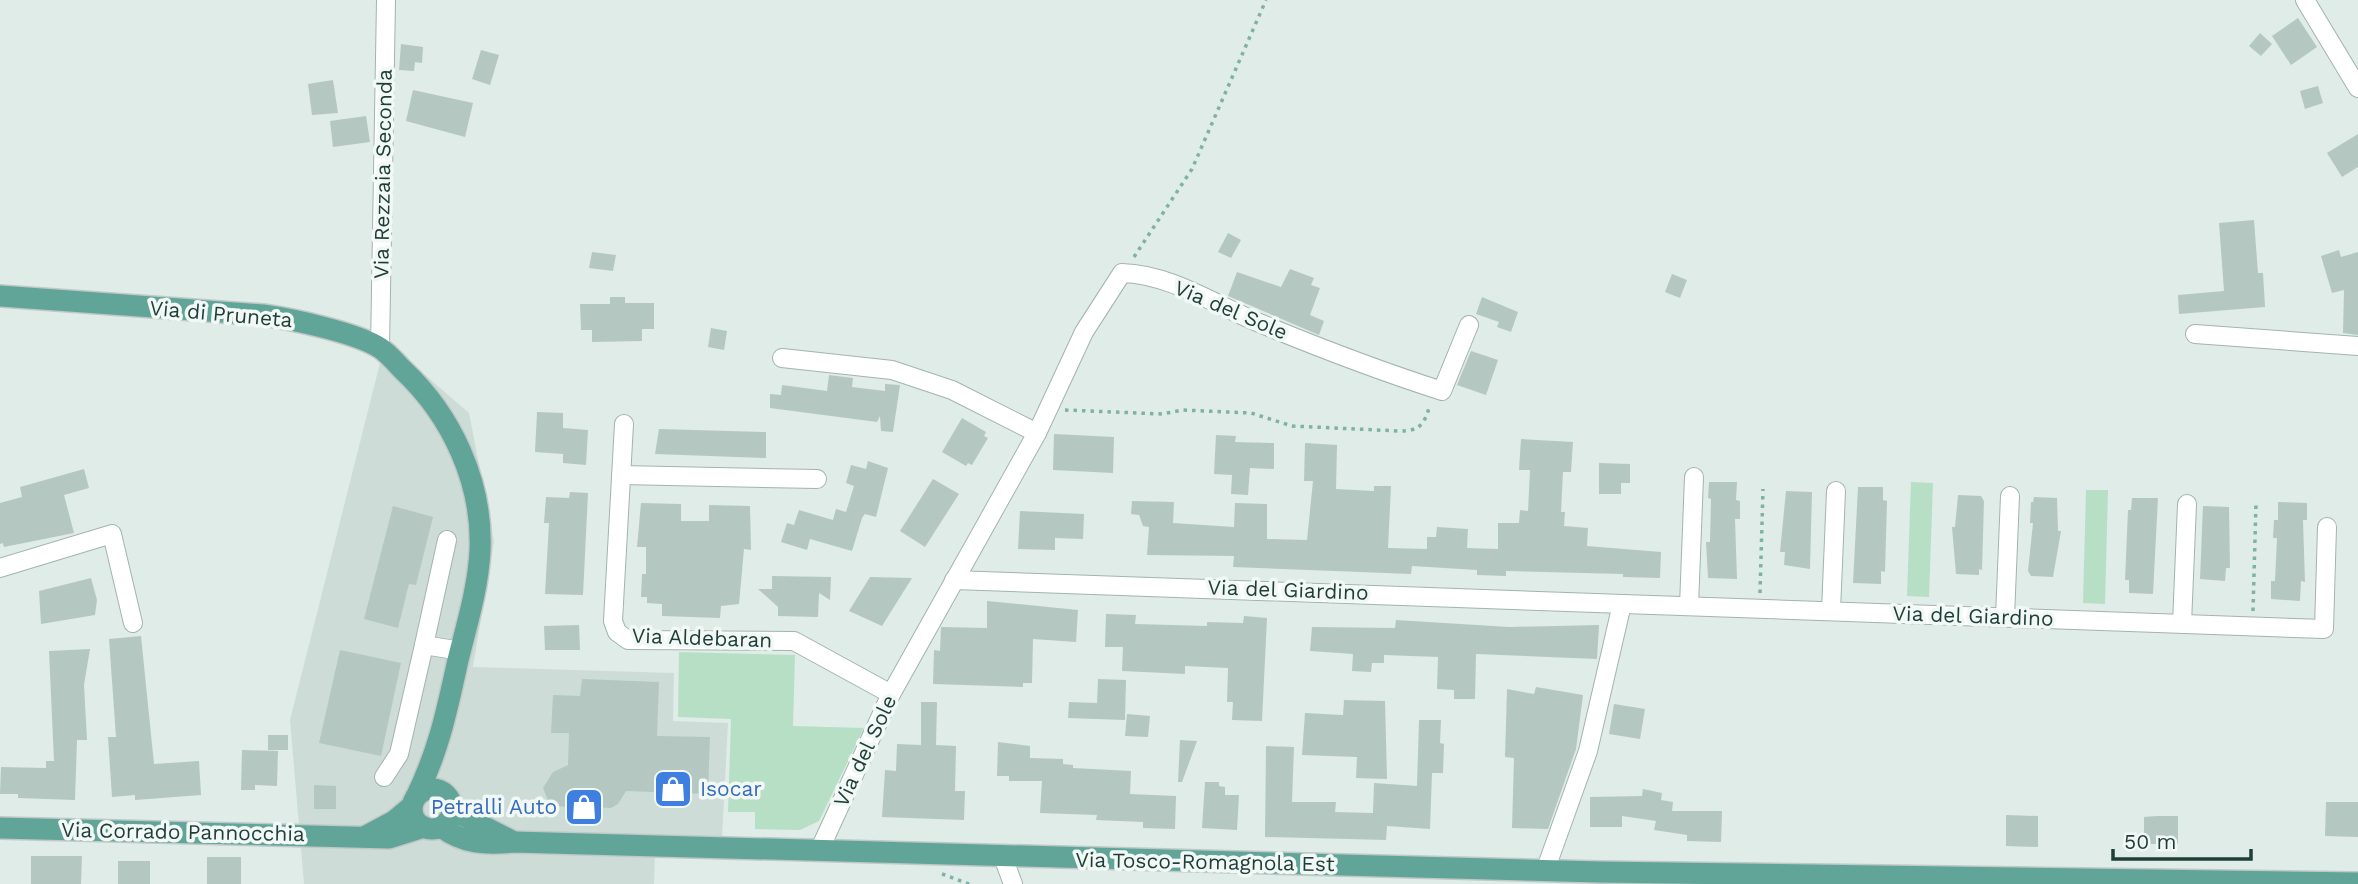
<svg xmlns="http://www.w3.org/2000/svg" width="2358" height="884" viewBox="0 0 2358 884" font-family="'Work Sans',sans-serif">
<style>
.built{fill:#cedcd7}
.green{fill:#b7dfc5}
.building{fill:#b5c7c1}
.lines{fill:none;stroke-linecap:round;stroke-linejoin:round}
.minor-casing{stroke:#a2b4af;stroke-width:20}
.major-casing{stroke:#c0c9c7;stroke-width:24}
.path{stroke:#7eb2a6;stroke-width:3.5;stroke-dasharray:3.5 5;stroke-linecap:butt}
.minor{stroke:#fff;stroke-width:18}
.major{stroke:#61a599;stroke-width:21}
.labels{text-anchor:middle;stroke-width:7;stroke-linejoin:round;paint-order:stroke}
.street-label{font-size:21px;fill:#1f3e38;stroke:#f1f8f5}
.shop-label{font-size:21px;fill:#366cbe;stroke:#f1f8f5;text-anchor:start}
</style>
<rect width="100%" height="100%" fill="#e0ece7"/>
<polygon class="built" points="381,359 409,361 469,413 494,541 473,667 674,673 673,721 728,723 721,857 655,855 654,884 304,884 290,720"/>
<g class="green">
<polygon points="1911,482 1933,483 1929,597 1907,596"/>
<polygon points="2086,490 2108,490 2105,604 2083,603"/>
<polygon points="679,652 795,655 793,726 864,728 819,821 800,830 755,829 755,812 728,812 731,719 678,717"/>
</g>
<g class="building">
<polygon points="2298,18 2317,47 2291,65 2272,36"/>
<polygon points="2260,33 2272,44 2261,56 2249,46"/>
<polygon points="401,44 423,47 422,63 415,62 414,71 399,70"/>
<polygon points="481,50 499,55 490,85 472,79"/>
<polygon points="333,80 338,113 312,115 308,84"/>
<polygon points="2318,86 2323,103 2305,109 2300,91"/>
<polygon points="413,90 473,103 465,137 406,121"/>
<polygon points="366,116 370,142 333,147 330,121"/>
<polygon points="2358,134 2358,167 2342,177 2327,153"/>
<polygon points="2254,220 2258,273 2263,273 2265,307 2179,314 2178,295 2224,291 2219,223"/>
<polygon points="1228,233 1241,240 1231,258 1218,252"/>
<polygon points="2339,250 2341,257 2358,252 2358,335 2343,333 2344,290 2332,293 2321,256"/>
<polygon points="592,252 616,255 613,271 589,268"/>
<polygon points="1290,269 1314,278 1311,285 1320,288 1310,315 1324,321 1319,335 1228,296 1237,272 1281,287"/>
<polygon points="1672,274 1687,280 1680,298 1665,292"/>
<polygon points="610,297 625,297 625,303 654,303 654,329 642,329 642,341 592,342 592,330 581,330 580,304 610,304"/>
<polygon points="1482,297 1518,312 1511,332 1497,327 1499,322 1476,314"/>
<polygon points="711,328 727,331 724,350 708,347"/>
<polygon points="1471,351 1498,360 1486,395 1457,385"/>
<polygon points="829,375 853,378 852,387 885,391 885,384 900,385 893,432 881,431 880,416 877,422 770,408 770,394 781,395 782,385 827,391"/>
<polygon points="537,412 563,413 563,428 588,430 586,465 563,463 563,454 535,452"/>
<polygon points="962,418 986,432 984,436 988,438 972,465 968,463 966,466 942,452"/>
<polygon points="659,429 766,432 766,458 655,454"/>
<polygon points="1054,434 1114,437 1113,473 1053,470"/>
<polygon points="1216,435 1236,436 1235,442 1274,443 1274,469 1250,468 1248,495 1231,494 1232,475 1214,474"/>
<polygon points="1521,439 1573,442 1571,472 1563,472 1561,512 1565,512 1564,526 1588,528 1587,546 1661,552 1660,578 1623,577 1623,574 1506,571 1506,576 1477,575 1477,570 1412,566 1411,574 1233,567 1234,556 1147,555 1149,527 1143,526 1139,515 1131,514 1132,501 1174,502 1173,523 1234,527 1235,503 1267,504 1267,539 1307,540 1313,481 1304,481 1305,443 1337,445 1336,489 1374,491 1374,486 1391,486 1388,548 1427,549 1427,537 1436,537 1437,527 1468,529 1467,548 1498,549 1498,523 1519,523 1520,510 1528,511 1530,470 1519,470"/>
<polygon points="868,461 888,468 876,517 865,514 862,518 852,551 810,539 807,550 781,542 787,523 794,525 799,510 833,520 836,509 846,512 854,486 846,483 851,465 866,469"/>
<polygon points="1599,463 1630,464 1630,483 1621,483 1621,494 1599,494"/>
<polygon points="84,469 89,488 64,495 74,533 4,547 3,543 0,544 0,503 22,497 20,487"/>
<polygon points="933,479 959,494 925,547 900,531"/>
<polygon points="1709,482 1737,482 1736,500 1740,501 1740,519 1735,519 1737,579 1708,578 1706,542 1710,542 1711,499 1708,498"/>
<polygon points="1858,487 1883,487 1883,500 1887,501 1885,572 1881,571 1881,584 1853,583"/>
<polygon points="1786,491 1812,492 1810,569 1784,565 1785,552 1780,552"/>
<polygon points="570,492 588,493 583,595 545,594 549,523 544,523 546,497 569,498"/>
<polygon points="1958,495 1981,496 1984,501 1982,570 1979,569 1979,575 1956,574 1952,527 1955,527"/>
<polygon points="2034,497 2057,498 2058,531 2061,531 2053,577 2031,576 2028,571 2033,523 2030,523 2031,502 2033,502"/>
<polygon points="2132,498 2158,498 2153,594 2129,593 2129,580 2125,580 2128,510 2131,510"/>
<polygon points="2278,502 2307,503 2307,520 2303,520 2305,582 2301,581 2300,601 2271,599 2271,581 2275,581 2277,538 2273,538 2274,520 2278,520"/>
<polygon points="641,503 681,504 681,521 709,521 709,505 750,506 751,550 744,549 739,604 721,606 720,618 662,616 662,604 647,603 647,597 641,597 642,574 646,574 646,547 637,547"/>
<polygon points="393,506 433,517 416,585 409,584 398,628 364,619"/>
<polygon points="2203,506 2229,507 2230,568 2226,568 2225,581 2200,579"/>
<polygon points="1020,511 1084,514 1083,539 1055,538 1055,550 1018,549"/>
<polygon points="772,576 831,577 830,600 819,593 818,617 778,616 778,607 758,589 772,589"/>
<polygon points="870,577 912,578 882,626 849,611"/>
<polygon points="91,578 97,600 95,615 41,624 39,591"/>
<polygon points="987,601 1078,610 1076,642 1033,639 1032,683 1023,683 1023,687 933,684 934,650 940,651 941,627 987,628"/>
<polygon points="1106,614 1136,615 1135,624 1207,626 1207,622 1243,623 1244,616 1267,618 1262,721 1232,720 1233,702 1227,702 1228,668 1185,666 1185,674 1122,671 1123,647 1105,647"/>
<polygon points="1396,620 1509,627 1599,625 1597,659 1476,654 1475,699 1454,699 1454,690 1437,689 1438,657 1384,655 1384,663 1372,663 1371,672 1352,671 1353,654 1310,651 1312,627 1395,628"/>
<polygon points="579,625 580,650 545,650 544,626"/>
<polygon points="141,636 154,764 199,761 201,795 135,800 135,795 112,797 108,737 116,737 109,639"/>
<polygon points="90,649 84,685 87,740 77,740 75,800 18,798 18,794 0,794 1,767 46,768 46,761 54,761 49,651"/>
<polygon points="340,650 401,663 381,756 319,743"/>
<polygon points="582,679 659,682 657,736 710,737 708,794 626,791 618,804 611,808 589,807 589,810 550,805 543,788 553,772 568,765 569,733 551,733 553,695 580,696"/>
<polygon points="1098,679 1126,680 1125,720 1068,718 1069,702 1097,703"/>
<polygon points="1536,687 1583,695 1576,749 1548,829 1512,828 1514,758 1505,757 1507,689 1534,694"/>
<polygon points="1344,700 1385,701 1387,779 1356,778 1357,757 1302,755 1305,713 1343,715"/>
<polygon points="921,702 937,702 936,745 956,746 955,791 965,791 964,820 882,817 885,770 896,771 897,744 921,745"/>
<polygon points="1614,704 1645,709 1640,739 1609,734"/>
<polygon points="1127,714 1150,716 1148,737 1125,736"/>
<polygon points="1419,720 1441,720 1440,743 1444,744 1443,773 1432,773 1430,829 1387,826 1386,840 1265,837 1266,746 1294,747 1292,802 1336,802 1335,812 1373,813 1374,783 1417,786"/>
<rect x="268" y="735" width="20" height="15"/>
<polygon points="1180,740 1197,741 1182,782 1178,782"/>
<polygon points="998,742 1030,746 1030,758 1063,759 1063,764 1073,765 1073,768 1131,771 1130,794 1176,796 1175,829 1143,828 1143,822 1096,820 1097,815 1040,813 1042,781 1009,781 1009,776 997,776"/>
<polygon points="242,750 278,751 277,786 255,785 255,790 241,790"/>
<polygon points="1205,782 1219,782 1219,786 1225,787 1225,795 1239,795 1237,830 1202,828"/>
<polygon points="314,785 336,786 336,809 314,809"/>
<polygon points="1643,789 1662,793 1661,800 1673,802 1672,811 1722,811 1721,842 1687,841 1687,835 1654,830 1656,821 1622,816 1622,827 1590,827 1590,797 1642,796"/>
<polygon points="2326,802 2358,802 2358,837 2325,836"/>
<polygon points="2006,815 2038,816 2038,847 2006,846"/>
<polygon points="2157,816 2178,816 2178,844 2144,844 2144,817"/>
<polygon points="31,856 82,856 81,884 31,884"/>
<rect x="207" y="857" width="34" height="27"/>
<rect x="118" y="861" width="32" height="23"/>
</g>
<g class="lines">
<defs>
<g id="minor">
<polyline points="2305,0 2358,88"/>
<polyline points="2195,334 2358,346"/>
<polyline points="380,348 386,0"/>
<polyline points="782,358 892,370 952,390 1037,433"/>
<polyline points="624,424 613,621 617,632 628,640 794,641 891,694"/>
<polyline points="621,475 817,479"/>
<polyline points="447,540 424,645 461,651"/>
<polyline points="0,568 112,534 133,623"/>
<polyline points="954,580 2324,629 2327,527"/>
<polyline points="1689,606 1694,477"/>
<polyline points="1831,611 1836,491"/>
<polyline points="2005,617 2010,496"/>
<polyline points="2182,624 2187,504"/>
<polyline points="384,777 399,754 424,645"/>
<path d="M819,851L891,694L1037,433L1084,332L1122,273C1169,274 1214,304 1257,322C1317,347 1380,371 1442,391L1469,325"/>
<polyline points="1003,857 1013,884"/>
<polyline points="1545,871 1588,751 1622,604"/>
</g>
<g id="major">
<path d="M0,296L263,315C292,319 357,333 380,348C389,354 396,363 403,370C452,416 483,483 480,551C478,588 467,624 458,660C447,710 439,750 416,797"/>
<circle cx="432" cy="809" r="20"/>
<polyline points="452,810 512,841"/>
<path d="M441,827C464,844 486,845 514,842L1600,872L2358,883"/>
<polyline points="0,828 389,838 424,827"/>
<polyline points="366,836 394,821 412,806"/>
</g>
</defs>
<use href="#minor" class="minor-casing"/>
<use href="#major" class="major-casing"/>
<g class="path">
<polyline points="1134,257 1192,169 1266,0"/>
<path d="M1065,410L1162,414L1183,410L1251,413L1292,426L1399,431C1420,431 1424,425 1430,405"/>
<polyline points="1760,593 1763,489"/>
<polyline points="2253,611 2256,503"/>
<polyline points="942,874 969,884"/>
</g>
<use href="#minor" class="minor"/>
<use href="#major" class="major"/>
</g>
<defs>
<symbol id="shop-square" viewBox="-11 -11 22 22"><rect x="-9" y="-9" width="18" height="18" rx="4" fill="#3f7fe0" stroke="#f1f8f5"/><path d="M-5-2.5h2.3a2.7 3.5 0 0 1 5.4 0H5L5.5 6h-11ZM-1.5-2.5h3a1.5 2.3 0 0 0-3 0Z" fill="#fff"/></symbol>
</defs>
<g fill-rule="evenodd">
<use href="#shop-square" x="651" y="767" width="44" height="44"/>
<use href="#shop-square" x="562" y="785" width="44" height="44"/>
</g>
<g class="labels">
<g class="street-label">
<text transform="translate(383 174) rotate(-89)" y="7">Via Rezzaia Seconda</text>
<text transform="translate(1231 310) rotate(23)" y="7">Via del Sole</text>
<text transform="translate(221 314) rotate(5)" y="7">Via di Pruneta</text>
<text transform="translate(1288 590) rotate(2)" y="7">Via del Giardino</text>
<text transform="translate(1973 616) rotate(2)" y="7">Via del Giardino</text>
<text transform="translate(702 638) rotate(2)" y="7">Via Aldebaran</text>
<text transform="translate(865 751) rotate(-65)" y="7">Via del Sole</text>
<text transform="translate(183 832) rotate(1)" y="7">Via Corrado Pannocchia</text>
<text transform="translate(1205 862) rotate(1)" y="7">Via Tosco-Romagnola Est</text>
</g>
<g class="shop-label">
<text x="700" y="796">Isocar</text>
<text x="557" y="814" text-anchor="end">Petralli Auto</text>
</g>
</g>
<path d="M2113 849v10h138v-10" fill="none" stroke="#1f3e38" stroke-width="3.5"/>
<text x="2124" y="849" font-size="21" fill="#1f3e38" stroke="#f1f8f5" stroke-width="5" paint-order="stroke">50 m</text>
</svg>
